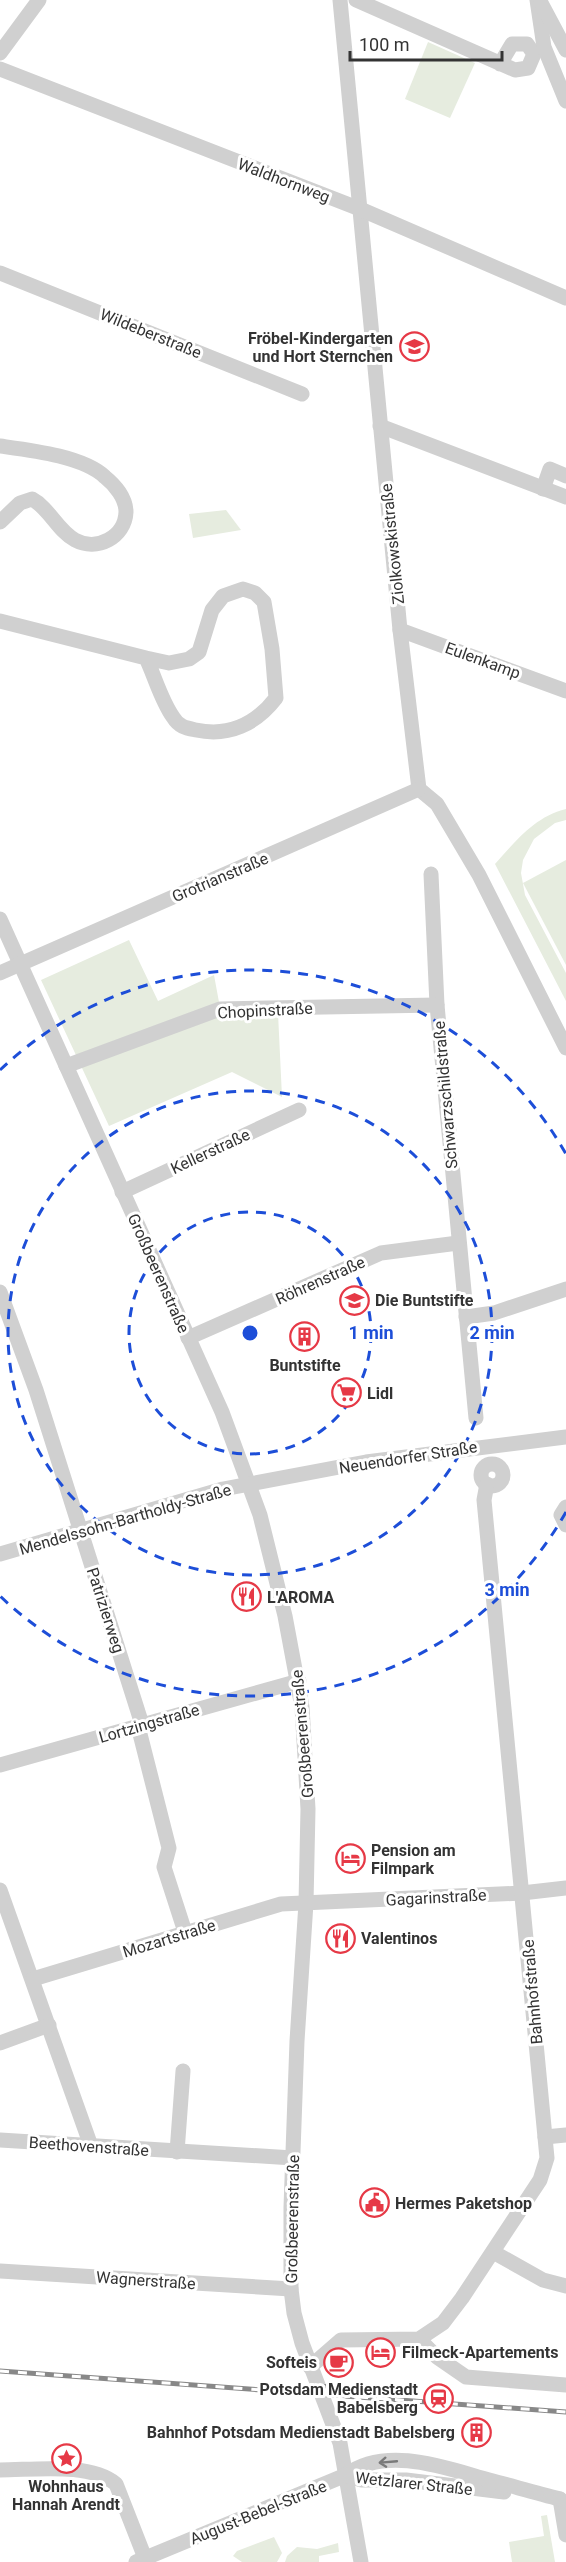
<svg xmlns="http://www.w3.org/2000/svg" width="566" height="2562" viewBox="0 0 566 2562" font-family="Roboto,sans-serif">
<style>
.green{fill:#e6ecdf}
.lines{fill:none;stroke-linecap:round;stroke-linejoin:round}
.minor{stroke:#d0d0d0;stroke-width:15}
.rail-casing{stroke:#888;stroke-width:5}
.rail{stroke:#fff;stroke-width:3;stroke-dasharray:9;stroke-linecap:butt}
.oneway{stroke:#7a7a7a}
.ring{fill:none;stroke:#1d4ed8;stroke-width:3;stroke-dasharray:10 8}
.labels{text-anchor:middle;stroke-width:6;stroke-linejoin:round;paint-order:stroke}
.street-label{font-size:16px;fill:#333;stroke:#fff}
.poi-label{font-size:16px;font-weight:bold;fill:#333;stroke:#fff;text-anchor:start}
.centre{fill:#1d4ed8;stroke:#fff;stroke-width:3}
.ring-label{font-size:18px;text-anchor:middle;font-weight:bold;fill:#1d4ed8;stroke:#fff;stroke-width:6;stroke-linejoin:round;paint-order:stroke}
</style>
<rect width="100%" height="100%" fill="#fff"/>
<g class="green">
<polygon points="428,42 475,63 450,118 405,99"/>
<polygon points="226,510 241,530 193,538 189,514"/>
<path d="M566,809V820L555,823L534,839L523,860L521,873L525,895L566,973V1001L495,864C516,841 534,817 566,809Z"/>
<polygon points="566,860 566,965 523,883"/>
<polygon points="129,940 158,1001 214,975 221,1013 278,1013 282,1097 232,1072 109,1126 41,980"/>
<polygon points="547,2515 555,2562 512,2562 509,2542 544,2536 541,2516"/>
<polygon points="274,2537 282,2553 277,2562 242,2562 233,2556 237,2551"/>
<polygon points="338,2543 339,2552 319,2556 319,2562 285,2562 287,2556 297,2547 317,2549"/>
</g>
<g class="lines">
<g class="minor">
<polyline points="340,0 400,630 419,789 437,804 479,875 566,1048"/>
<polyline points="356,0 515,70 528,68 534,54 527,44 512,44 500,64"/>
<polyline points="537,0 544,47 566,101"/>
<polyline points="541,3 566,50"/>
<polyline points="0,53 39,0"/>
<polyline points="0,69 360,209 566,298"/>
<polyline points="0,273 302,394"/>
<polyline points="380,426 566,497"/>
<path d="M0,446C29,450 83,456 105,477C115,485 126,498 126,512C125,537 97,552 75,540C58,531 49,508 32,499L20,503L0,522"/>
<polyline points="543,489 550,469 566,476"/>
<path d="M0,621L146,658C155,677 161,700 173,717C179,727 186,728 196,730C229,737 256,724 276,698L272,649L264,602L255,593L243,589L223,596L212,610L199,652L189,659L169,663L146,658"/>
<polyline points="400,630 566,691"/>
<polyline points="431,874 437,1005 476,1418"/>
<polyline points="0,919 222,1412 260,1515 285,1616 302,1707 308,1809 306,1903 297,2041 291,2207 291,2289 294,2313 302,2343 340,2443 361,2562"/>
<polyline points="0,973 419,789"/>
<polyline points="66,1066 220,1009 437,1005"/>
<polyline points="122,1192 299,1110"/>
<polyline points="0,1292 36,1390 140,1718 140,1734 169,1848 164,1867 185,1932"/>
<polyline points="466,1317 494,1313 566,1289"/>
<polyline points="188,1338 381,1253 458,1243"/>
<circle cx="492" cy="1475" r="11"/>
<polyline points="566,1507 561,1515 566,1525"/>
<polyline points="0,1554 223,1489 366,1462 566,1437"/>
<polyline points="0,1765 299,1681"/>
<polyline points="0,1890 91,2146"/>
<polyline points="33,1979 281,1904 522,1893 566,1888"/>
<polyline points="0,2043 49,2025"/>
<polyline points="545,2137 566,2135"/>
<polyline points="0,2140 293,2158"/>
<polyline points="177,2152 183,2071"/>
<polyline points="493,2252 543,2280 566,2286"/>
<polyline points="0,2271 291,2289"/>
<polyline points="419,2339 437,2357 466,2377 566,2385"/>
<polyline points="310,2367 341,2340 419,2339 443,2323 462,2298 540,2180 547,2158 484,1500 487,1484"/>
<path d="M0,2470C34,2470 89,2462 116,2484L145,2558"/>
<polyline points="346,2475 361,2480 406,2480 504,2492"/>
<polyline points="560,2499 566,2535"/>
<path d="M136,2562L346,2475C386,2445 446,2468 489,2480C512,2486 536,2493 560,2499"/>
</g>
<defs>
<g id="rail">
<polyline points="0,2371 566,2412"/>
<polyline points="315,2386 392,2390"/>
</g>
</defs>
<use href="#rail" class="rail-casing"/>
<use href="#rail" class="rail"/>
</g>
<defs><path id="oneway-shaft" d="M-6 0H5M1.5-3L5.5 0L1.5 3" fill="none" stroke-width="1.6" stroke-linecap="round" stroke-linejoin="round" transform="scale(1.5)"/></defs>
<use class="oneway" href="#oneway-shaft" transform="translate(388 2462) rotate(175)"/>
<g class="ring">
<circle cx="250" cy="1333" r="121"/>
<circle cx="250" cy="1333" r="242"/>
<path d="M566 1512A363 363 0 0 1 0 1596M0 1070A363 363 0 0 1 566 1154"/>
</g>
<defs>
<symbol id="school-ring" viewBox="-11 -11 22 22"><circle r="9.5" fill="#fff" stroke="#e63946" stroke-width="1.5"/><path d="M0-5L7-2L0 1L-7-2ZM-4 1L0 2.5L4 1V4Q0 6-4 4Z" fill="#e63946"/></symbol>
<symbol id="building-ring" viewBox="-11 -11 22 22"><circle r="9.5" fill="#fff" stroke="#e63946" stroke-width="1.5"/><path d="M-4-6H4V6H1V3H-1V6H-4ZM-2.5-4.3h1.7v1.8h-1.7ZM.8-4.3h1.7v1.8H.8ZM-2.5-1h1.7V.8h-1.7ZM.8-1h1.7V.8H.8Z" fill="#e63946"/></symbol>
<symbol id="supermarket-ring" viewBox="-11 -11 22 22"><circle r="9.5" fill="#fff" stroke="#e63946" stroke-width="1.5"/><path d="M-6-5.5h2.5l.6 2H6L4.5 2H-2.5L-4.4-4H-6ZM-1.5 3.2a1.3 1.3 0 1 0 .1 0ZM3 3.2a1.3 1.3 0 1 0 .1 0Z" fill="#e63946"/></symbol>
<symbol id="restaurant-ring" viewBox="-11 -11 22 22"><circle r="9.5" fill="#fff" stroke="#e63946" stroke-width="1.5"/><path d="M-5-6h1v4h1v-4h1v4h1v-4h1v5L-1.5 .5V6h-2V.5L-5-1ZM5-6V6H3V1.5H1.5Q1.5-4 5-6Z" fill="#e63946"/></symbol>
<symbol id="hotel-ring" viewBox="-11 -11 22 22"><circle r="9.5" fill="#fff" stroke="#e63946" stroke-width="1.5"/><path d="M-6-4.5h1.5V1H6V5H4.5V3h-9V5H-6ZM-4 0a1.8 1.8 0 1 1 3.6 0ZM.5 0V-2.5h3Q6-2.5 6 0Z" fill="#e63946"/></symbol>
<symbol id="civic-ring" viewBox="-11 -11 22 22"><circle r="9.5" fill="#fff" stroke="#e63946" stroke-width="1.5"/><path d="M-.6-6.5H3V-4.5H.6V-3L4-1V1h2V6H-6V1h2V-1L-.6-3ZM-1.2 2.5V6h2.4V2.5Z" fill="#e63946"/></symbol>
<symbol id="cafe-ring" viewBox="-11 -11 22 22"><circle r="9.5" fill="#fff" stroke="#e63946" stroke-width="1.5"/><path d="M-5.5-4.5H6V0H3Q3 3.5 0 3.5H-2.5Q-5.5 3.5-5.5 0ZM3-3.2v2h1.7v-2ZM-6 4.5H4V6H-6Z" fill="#e63946"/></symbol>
<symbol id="station-ring" viewBox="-11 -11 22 22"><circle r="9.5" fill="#fff" stroke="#e63946" stroke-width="1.5"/><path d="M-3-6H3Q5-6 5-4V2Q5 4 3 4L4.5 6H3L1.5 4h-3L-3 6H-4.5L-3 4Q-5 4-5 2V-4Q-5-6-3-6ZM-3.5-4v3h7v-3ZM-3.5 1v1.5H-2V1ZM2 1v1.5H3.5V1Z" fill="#e63946"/></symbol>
<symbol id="sight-ring" viewBox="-11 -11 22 22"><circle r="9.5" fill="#fff" stroke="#e63946" stroke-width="1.5"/><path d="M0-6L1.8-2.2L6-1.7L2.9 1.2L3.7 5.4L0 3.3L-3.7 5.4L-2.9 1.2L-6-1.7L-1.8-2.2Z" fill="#e63946"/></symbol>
</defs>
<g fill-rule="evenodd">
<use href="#school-ring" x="398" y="330" width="33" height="33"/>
<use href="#school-ring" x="338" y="1284" width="33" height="33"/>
<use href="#building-ring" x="288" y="1320" width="33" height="33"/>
<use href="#supermarket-ring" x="330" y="1376" width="33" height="33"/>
<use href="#restaurant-ring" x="230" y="1580" width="33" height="33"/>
<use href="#hotel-ring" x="334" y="1842" width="33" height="33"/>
<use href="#restaurant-ring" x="324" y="1922" width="33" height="33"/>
<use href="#civic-ring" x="358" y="2186" width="33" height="33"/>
<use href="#hotel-ring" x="364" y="2336" width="33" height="33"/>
<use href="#cafe-ring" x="322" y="2346" width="33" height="33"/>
<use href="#station-ring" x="422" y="2382" width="33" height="33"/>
<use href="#building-ring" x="460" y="2416" width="33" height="33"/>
<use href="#sight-ring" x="50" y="2442" width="33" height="33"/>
</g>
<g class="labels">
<g class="street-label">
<text transform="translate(284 180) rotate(21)" y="6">Waldhornweg</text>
<text transform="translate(151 333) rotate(22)" y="6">Wildeberstraße</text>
<text transform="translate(392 544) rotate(-96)" y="6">Ziolkowskistraße</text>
<text transform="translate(483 660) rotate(20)" y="6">Eulenkamp</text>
<text transform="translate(220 877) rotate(-23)" y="6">Grotrianstraße</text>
<text transform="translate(265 1010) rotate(-3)" y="6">Chopinstraße</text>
<text transform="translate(445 1095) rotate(-95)" y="6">Schwarzschildstraße</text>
<text transform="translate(210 1151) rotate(-25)" y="6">Kellerstraße</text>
<text transform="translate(159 1273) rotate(66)" y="6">Großbeerenstraße</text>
<text transform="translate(320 1280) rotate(-24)" y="6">Röhrenstraße</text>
<text transform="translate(408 1457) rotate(-9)" y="6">Neuendorfer Straße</text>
<text transform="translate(125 1519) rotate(-16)" y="6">Mendelssohn-Bartholdy-Straße</text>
<text transform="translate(106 1610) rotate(72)" y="6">Patrizierweg</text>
<text transform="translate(149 1723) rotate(-16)" y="6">Lortzingstraße</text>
<text transform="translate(302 1734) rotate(-95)" y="6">Großbeerenstraße</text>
<text transform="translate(436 1897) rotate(-3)" y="6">Gagarinstraße</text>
<text transform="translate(169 1938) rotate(-17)" y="6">Mozartstraße</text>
<text transform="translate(532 1992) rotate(-95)" y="6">Bahnhofstraße</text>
<text transform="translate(89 2146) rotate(4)" y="6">Beethovenstraße</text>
<text transform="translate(292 2219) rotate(-89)" y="6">Großbeerenstraße</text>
<text transform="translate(146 2280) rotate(4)" y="6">Wagnerstraße</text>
<text transform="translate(414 2483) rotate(6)" y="6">Wetzlarer Straße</text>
<text transform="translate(258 2512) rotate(-22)" y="6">August-Bebel-Straße</text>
</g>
<g class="poi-label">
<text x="393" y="344" text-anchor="end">Fröbel-Kindergarten<tspan x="393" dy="18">und Hort Sternchen</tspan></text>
<text x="375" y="1306">Die Buntstifte</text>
<text x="305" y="1371" text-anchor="middle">Buntstifte</text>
<text x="367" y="1399">Lidl</text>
<text x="267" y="1603">L'AROMA</text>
<text x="371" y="1856">Pension am<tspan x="371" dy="18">Filmpark</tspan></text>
<text x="361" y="1944">Valentinos</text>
<text x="395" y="2209">Hermes Paketshop</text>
<text x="402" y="2358">Filmeck-Apartements</text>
<text x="317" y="2368" text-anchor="end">Softeis</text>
<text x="418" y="2395" text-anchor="end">Potsdam Medienstadt<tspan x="418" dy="18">Babelsberg</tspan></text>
<text x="455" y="2438" text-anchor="end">Bahnhof Potsdam Medienstadt Babelsberg</text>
<text x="66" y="2492" text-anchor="middle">Wohnhaus<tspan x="66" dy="18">Hannah Arendt</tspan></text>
</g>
</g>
<circle cx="250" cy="1333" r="9" class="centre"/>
<g class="ring-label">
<text x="371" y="1339">1 min</text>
<text x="492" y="1339">2 min</text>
<text x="507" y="1596">3 min</text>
</g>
<path d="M350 51v9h152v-9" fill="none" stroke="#333333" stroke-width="3"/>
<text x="359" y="51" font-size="18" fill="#333333" stroke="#ffffff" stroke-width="4.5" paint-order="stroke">100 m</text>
</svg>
